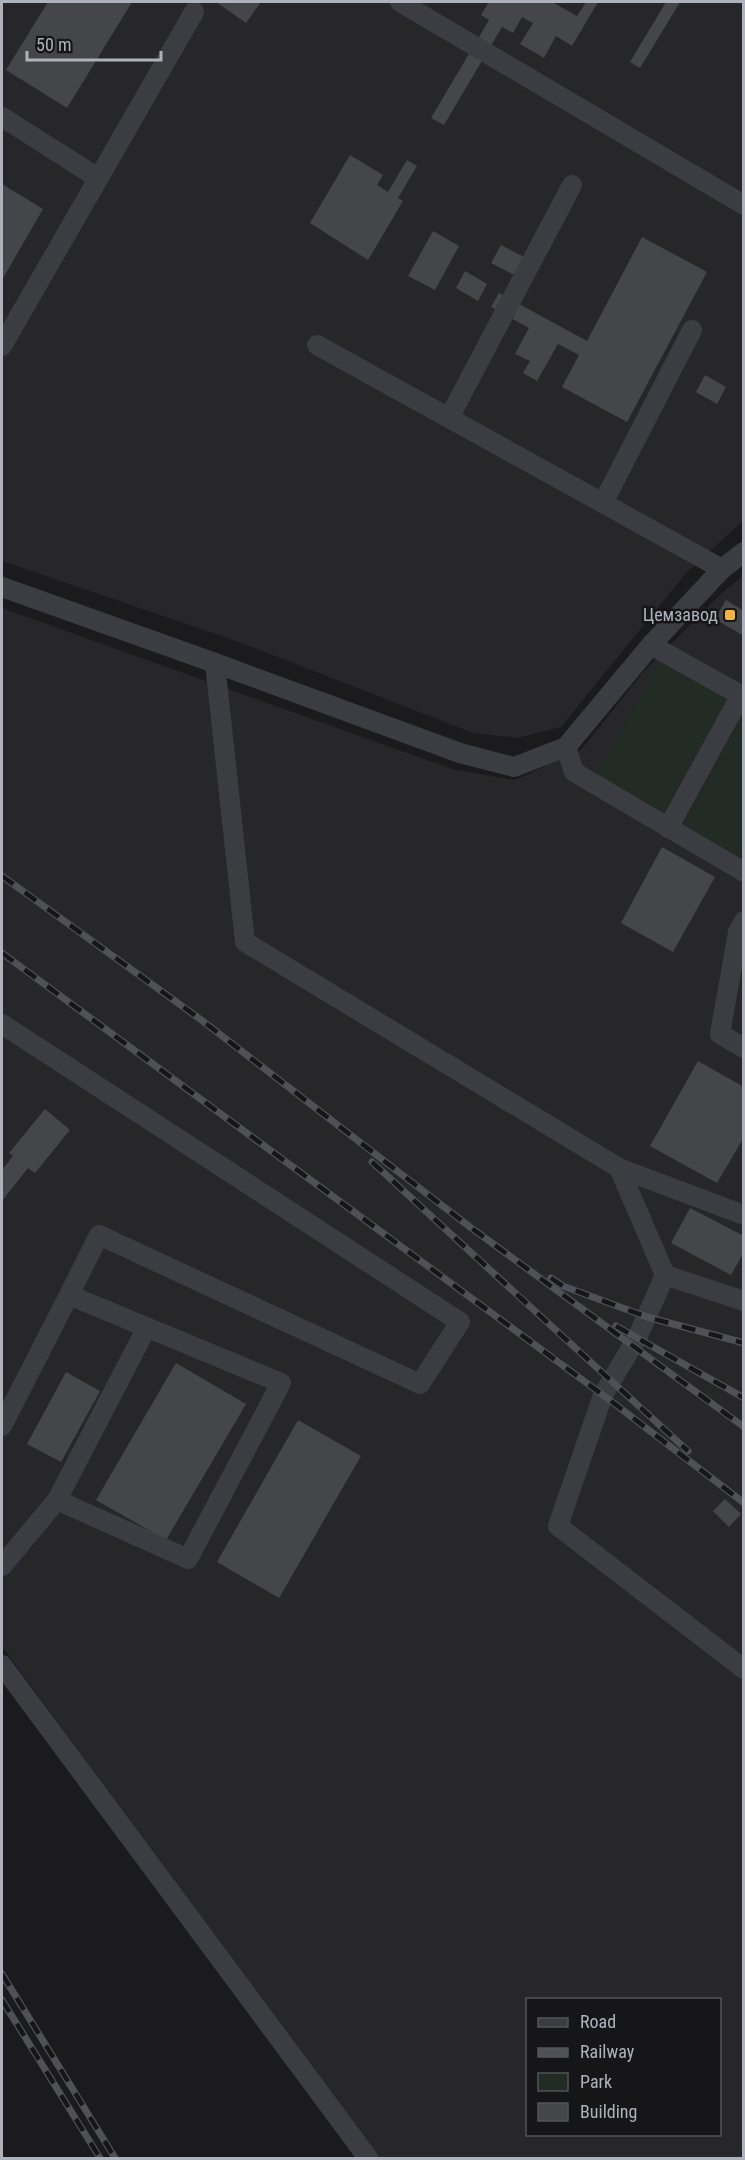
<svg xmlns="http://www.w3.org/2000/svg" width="745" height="2160" viewBox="0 0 745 2160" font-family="'Roboto Condensed',sans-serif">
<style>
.built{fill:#27272a;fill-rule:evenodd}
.green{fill:#222b24}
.building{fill:#45464a}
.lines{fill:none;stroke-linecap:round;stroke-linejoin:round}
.minor{stroke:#3c3d42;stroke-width:20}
.rail-casing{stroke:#4f5157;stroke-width:7}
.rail{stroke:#161618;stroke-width:4.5;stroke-dasharray:14;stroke-linecap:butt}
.poi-dot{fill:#f1b53f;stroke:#161618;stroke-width:2}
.labels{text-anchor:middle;stroke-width:5;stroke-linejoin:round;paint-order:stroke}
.poi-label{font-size:18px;fill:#adb2bc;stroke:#161618;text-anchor:end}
</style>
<rect width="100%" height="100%" fill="#1b1b1d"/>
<g class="built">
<polygon points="2,2 743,2 743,521 686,573 561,727 518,738 473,733 239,642 2,561"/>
<path d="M743,576V2158H373L2,1646V608L452,769L515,780L581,750L645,670L723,592ZM528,2000H720V2134H528Z"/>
</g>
<g class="green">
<polygon points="661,661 728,699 664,813 597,775"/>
<polygon points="743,716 743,858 683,825"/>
</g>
<g class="building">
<polygon points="48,2 132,2 67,108 6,70"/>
<polygon points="216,2 261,2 246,23"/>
<polygon points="489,2 552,2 577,16 586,2 598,2 572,46 556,36 544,58 520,44 533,23 522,17 513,33 502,27 444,125 431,118 489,20 481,15"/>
<polygon points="666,2 680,2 640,68 630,62"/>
<polygon points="350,155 383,175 377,185 388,192 407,160 417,166 398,198 403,201 368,260 310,223"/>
<polygon points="2,184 43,209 2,280"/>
<polygon points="433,231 459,246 435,290 408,276"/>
<polygon points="642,237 707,272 627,422 562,387 579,355 558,344 537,381 523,373 530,361 515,354 529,328 491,307 499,293 587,341"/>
<polygon points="501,245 528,259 518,277 491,263"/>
<polygon points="465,271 487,284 478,301 456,288"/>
<polygon points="705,375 726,387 717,404 696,392"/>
<polygon points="726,600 744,611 744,636 715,619"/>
<polygon points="662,847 715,877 673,952 621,923"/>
<polygon points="698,1061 744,1087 744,1137 717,1183 650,1146"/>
<polygon points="45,1109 70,1130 35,1173 28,1168 2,1201 2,1170 13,1156 9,1153"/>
<polygon points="690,1208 744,1236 744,1252 731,1275 671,1243"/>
<polygon points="176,1363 246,1404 166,1540 96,1500"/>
<polygon points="66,1372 100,1391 61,1462 27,1444"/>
<polygon points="298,1420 361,1456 279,1598 217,1562"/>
<polygon points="725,1499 741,1514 729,1527 713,1511"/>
</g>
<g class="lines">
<g class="minor">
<polyline points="400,2 744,205"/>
<polyline points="2,117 98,178"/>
<polyline points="317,345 722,569"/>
<polyline points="2,346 194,12"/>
<polyline points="449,418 572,185"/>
<polyline points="603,503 692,330"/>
<polyline points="2,587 215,663 460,753 514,767 566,747 651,645 722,569 744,552"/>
<polyline points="651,645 744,697"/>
<polyline points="215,663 245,942 619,1168 665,1275 637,1338 603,1395 558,1526 744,1669"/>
<polyline points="566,747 574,772 744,872"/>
<polyline points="668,828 741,695"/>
<polyline points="744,921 738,932 720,1034 744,1048"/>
<polyline points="2,1024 460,1322 420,1384 99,1235 69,1295"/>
<polyline points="619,1168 744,1215"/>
<polyline points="665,1275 744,1301"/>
<polyline points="2,1426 69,1295 281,1383 188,1559 57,1500 2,1566"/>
<polyline points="57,1500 147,1327"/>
<polyline points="2,1665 368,2158"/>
</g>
<defs>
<g id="rail">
<polyline points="2,876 200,1019 470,1227 744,1427"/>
<polyline points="2,953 603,1395 744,1503"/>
<polyline points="372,1162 688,1451"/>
<polyline points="551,1278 563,1286 647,1317 744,1343"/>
<polyline points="616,1326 744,1398"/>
<polyline points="2,1974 115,2158"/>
<polyline points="2,2000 100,2158"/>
</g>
</defs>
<use href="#rail" class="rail-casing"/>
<use href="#rail" class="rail"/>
</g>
<rect class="poi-dot" x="724" y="609" width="12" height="12" rx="3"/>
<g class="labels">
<g class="poi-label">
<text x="718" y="621">Цемзавод</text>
</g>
</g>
<rect width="745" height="2160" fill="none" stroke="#adb2bc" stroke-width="6"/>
<rect x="526" y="1998" width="195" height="138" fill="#161618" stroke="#52545a" stroke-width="1.5"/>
<rect x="538" y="2018" width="30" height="9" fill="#3c3d42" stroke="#52545a" stroke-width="1.5"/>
<text x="580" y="2028" font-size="18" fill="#adb2bc">Road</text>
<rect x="538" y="2048" width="30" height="9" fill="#4f5157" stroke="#52545a" stroke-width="1.5"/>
<text x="580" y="2058" font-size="18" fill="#adb2bc">Railway</text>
<rect x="538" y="2073" width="30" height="18" fill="#222b24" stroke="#52545a" stroke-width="1.5"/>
<text x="580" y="2088" font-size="18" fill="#adb2bc">Park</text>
<rect x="538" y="2103" width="30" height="18" fill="#45464a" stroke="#52545a" stroke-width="1.5"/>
<text x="580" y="2118" font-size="18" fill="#adb2bc">Building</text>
<path d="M27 51v9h134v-9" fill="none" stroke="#adb2bc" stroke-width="3"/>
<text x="36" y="51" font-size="18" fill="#adb2bc" stroke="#161618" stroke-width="4.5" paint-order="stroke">50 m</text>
</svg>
